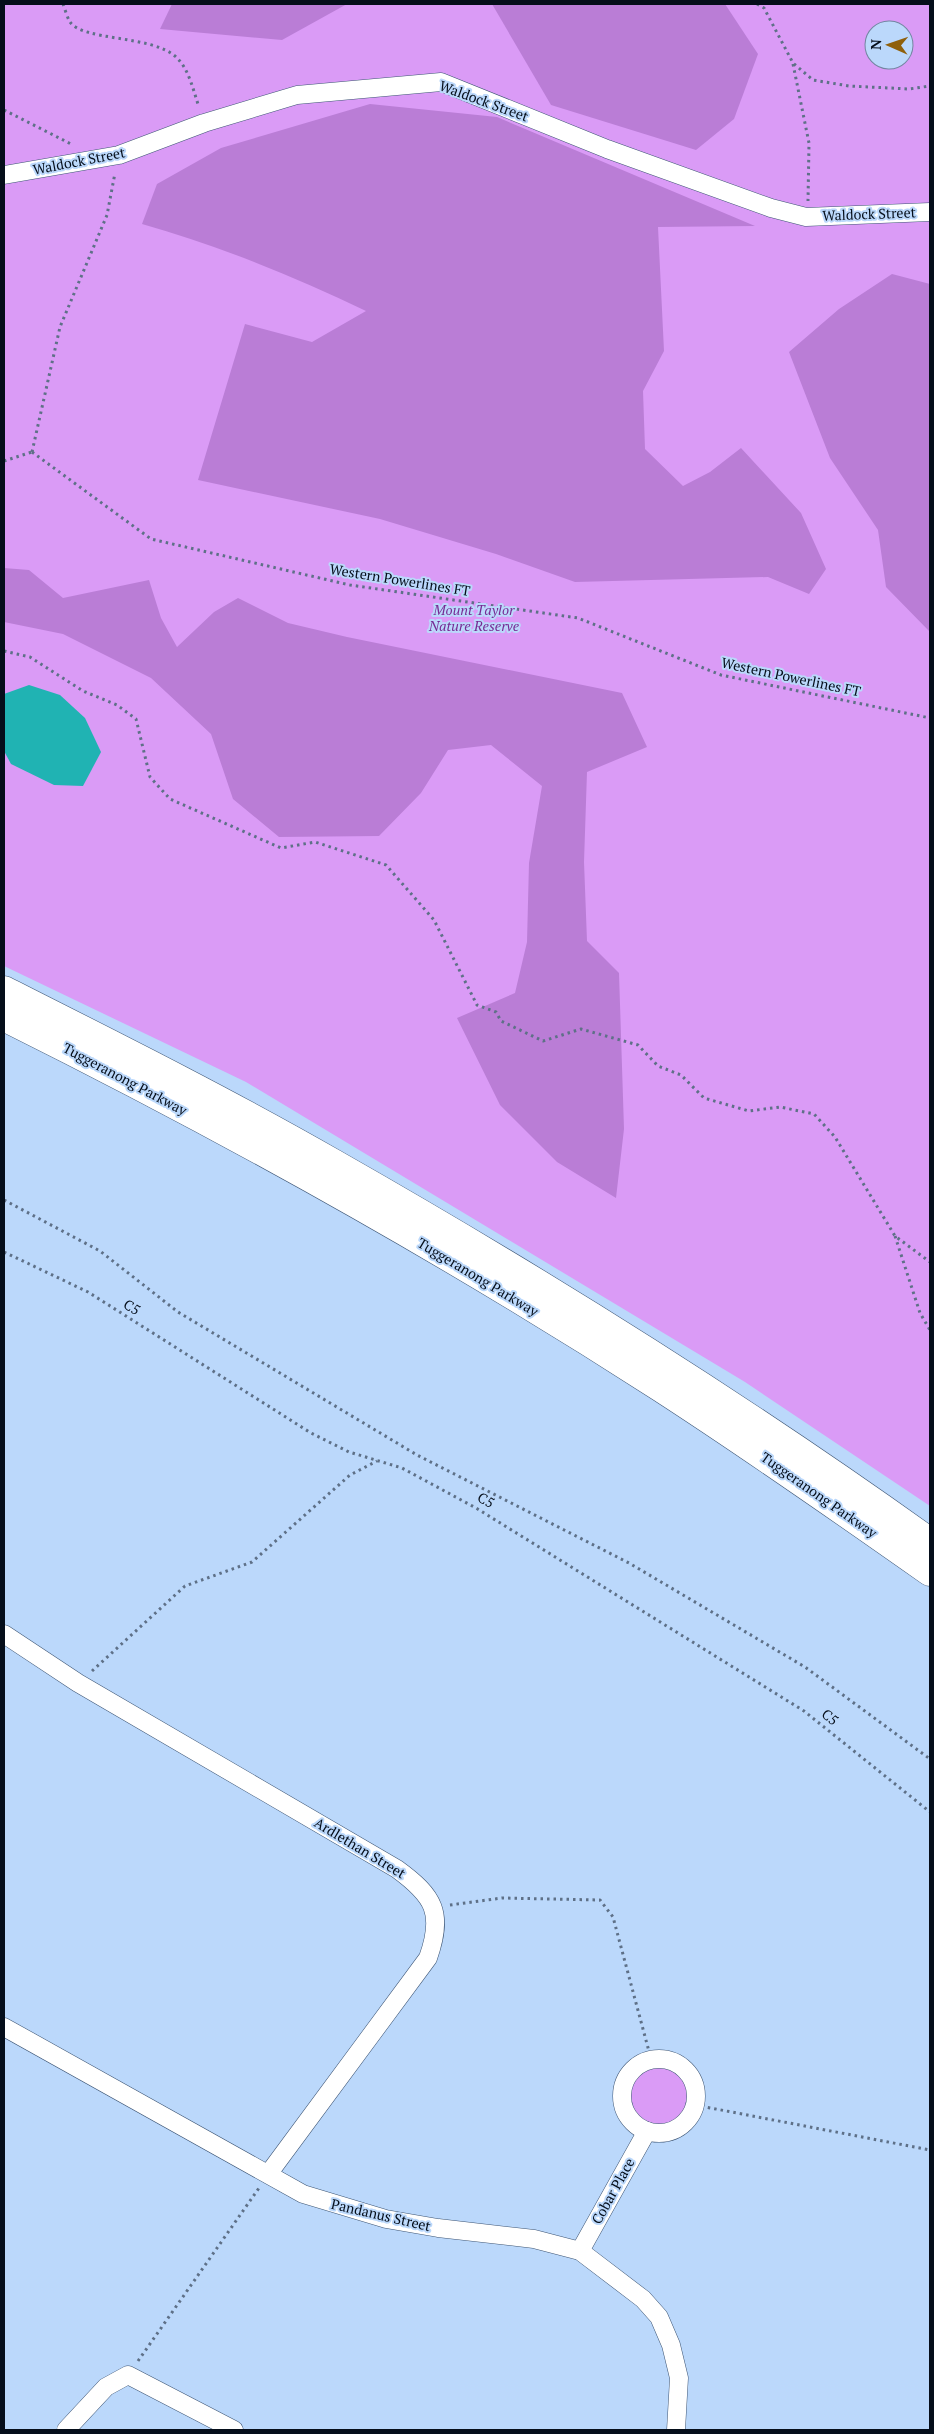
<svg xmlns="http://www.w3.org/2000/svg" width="934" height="2434" viewBox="0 0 934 2434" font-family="'PT Serif',serif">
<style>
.green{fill:#da9bf6;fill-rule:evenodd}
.forest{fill:#ba7dd6}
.water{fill:#20b3b3}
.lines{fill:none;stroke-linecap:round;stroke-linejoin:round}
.minor-casing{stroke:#3e5675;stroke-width:19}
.motorway-casing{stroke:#3e5675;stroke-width:29}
.path{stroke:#5e7087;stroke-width:3;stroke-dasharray:2.5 4;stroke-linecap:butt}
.minor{stroke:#fff;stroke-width:18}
.motorway{stroke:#fff;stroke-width:28}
.labels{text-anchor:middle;stroke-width:4;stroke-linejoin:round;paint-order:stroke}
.street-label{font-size:14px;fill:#050e1a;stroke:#bbd8fb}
.park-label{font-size:14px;font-style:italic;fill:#772a94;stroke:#bbd8fb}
</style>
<rect width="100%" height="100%" fill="#bbd8fb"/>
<g class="green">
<path d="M4,4H930V1506L745,1382L246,1082L4,966ZM874,30H904V60H874Z"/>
<circle cx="659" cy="2095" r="30"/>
</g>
<g class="forest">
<polygon points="172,4 347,4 282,40 160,29"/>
<polygon points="492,4 725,4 758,54 734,119 696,150 551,105"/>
<path d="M370,104L497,117L755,226L658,227L664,351L643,391L645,449L683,486L710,472L741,448L801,513L826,569L809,594L768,577L575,582L496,554L380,519L198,480L245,324L312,342L366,311C294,276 219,246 142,224L157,184L221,148Z"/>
<polygon points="892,274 930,284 930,632 886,587 878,530 830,458 789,352 839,309"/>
<polygon points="4,568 29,570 63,598 149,580 161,618 177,647 214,612 238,598 288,623 347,637 622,693 647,747 587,772 584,862 587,941 619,973 624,1129 616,1198 557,1162 500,1105 457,1018 515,993 527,942 529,863 542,786 491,745 448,750 421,793 379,836 279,837 233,799 211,734 151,678 63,634 4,622"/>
</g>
<polygon class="water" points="29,685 60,695 85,718 101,752 83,786 54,785 11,764 4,751 4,694"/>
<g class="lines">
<defs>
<g id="minor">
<polyline points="4,175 119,155 204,123 297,95 441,82 607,149 771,208 806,217 930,212"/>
<path d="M4,1634L78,1683L397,1869C434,1896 444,1913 428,1958L269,2173"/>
<polyline points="4,2027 303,2194 386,2219 438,2228 534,2239 580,2251 643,2299 659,2317 671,2345 679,2378 676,2430"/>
<circle cx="659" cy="2096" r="37"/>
<polyline points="580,2251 647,2131"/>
<polyline points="66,2430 106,2387 128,2375 234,2430"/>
</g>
<g id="motorway">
<path d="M4,990C115,1046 227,1102 335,1164C539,1280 739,1405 930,1542"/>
<path d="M4,1017C229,1129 450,1252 661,1388C752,1447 842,1510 930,1572"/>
</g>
</defs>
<use href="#minor" class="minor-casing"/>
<use href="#motorway" class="motorway-casing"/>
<g class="path">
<path d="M63,4C65,9 67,17 70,22C83,41 150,35 175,56C189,68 193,90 199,107"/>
<polyline points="757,4 764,8 793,63 813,80 849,86 909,89 930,86"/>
<polyline points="793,64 809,143 808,201"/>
<polyline points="4,110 73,145"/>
<polyline points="32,452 151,539 350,585 578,618 721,675 930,718"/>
<polyline points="32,452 60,327 107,215 115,173"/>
<polyline points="4,461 32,452"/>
<polyline points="4,651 30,657 83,691 117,705 136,719 150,777 170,799 281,848 315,842 386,865 434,920 477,1005 496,1012 501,1021 543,1041 581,1029 638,1045 658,1066 681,1075 704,1098 749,1111 780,1107 814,1114 835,1137 895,1236 930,1262"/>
<polyline points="4,1200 100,1251 178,1312 417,1455 629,1563 805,1667 930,1759"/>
<polyline points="895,1236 920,1313 930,1330"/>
<polyline points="4,1252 88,1292 311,1433 349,1452 402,1468 476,1508 804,1711 930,1812"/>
<polyline points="92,1671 185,1586 252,1562 350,1475 377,1461"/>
<polyline points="450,1905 502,1898 600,1900 613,1917 651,2059"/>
<polyline points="695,2105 930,2150"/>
<polyline points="138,2361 259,2188"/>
</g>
<use href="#minor" class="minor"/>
<use href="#motorway" class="motorway"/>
</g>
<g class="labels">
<g class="street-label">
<text transform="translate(484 101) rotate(20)" y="5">Waldock Street</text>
<text transform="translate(79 161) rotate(-11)" y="5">Waldock Street</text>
<text transform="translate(869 214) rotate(-2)" y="5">Waldock Street</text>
<text transform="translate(400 580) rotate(9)" y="5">Western Powerlines FT</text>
<text transform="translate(791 677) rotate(12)" y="5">Western Powerlines FT</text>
<text transform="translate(125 1079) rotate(28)" y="5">Tuggeranong Parkway</text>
<text transform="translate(478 1277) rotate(31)" y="5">Tuggeranong Parkway</text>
<text transform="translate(132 1307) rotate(32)" y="5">C5</text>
<text transform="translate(819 1495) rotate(35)" y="5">Tuggeranong Parkway</text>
<text transform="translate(486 1500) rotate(30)" y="5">C5</text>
<text transform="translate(830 1717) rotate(39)" y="5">C5</text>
<text transform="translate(360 1848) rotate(31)" y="5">Ardlethan Street</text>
<text transform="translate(613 2191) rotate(-61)" y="5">Cobar Place</text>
<text transform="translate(381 2215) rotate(13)" y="5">Pandanus Street</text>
</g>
<g class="park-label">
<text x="474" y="615">Mount Taylor<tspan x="474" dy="16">Nature Reserve</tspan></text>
</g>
</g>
<rect width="934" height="2434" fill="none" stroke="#050e1a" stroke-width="10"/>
<g transform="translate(889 45) rotate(272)"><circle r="24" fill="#bbd8fb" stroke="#7287a1"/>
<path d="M0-4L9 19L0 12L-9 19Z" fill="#8f600b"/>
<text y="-8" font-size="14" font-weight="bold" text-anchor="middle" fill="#050e1a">N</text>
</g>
</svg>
